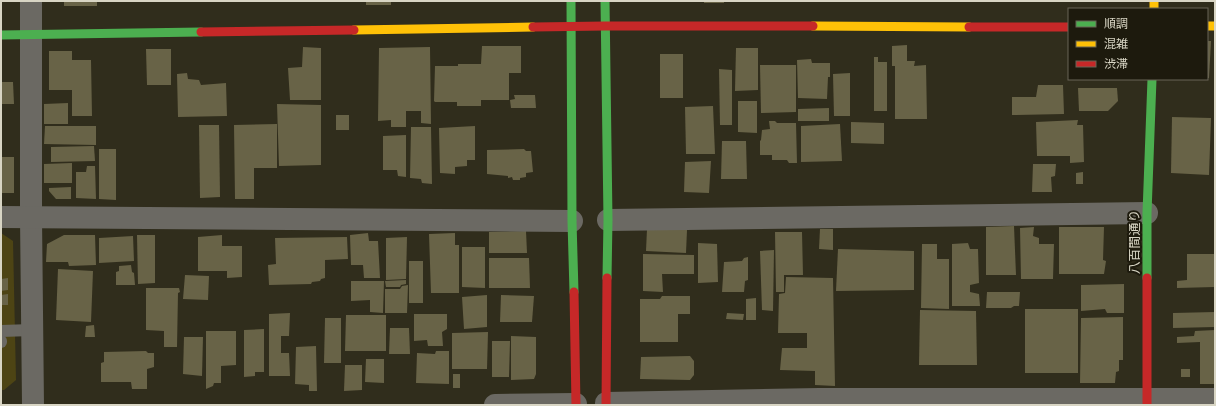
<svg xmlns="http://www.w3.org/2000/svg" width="1216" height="406" viewBox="0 0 1216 406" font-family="Roboto,'Noto Sans JP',sans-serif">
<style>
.green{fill:#4d4414}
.building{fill:#686347}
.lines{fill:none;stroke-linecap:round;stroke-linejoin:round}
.lane{stroke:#6b6963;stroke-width:12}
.street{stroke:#6b6963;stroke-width:22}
.fast{stroke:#4caf50;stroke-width:9}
.slow{stroke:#ffc107;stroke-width:9}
.jam{stroke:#c62828;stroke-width:9}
.labels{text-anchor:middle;stroke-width:4;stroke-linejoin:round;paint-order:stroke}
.street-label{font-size:13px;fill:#d8d5c4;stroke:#1d1a0d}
</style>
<rect width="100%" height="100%" fill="#302d1c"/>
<polygon class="green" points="1,233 13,241 16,380 4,390 1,390"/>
<g class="building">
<rect x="64" y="1" width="33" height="5"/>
<rect x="366" y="1" width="25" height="4"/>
<rect x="704" y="1" width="20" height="2"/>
<polygon points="1207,41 1211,41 1209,78 1207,78"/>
<polygon points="907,45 907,61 915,61 914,66 926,65 927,119 895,119 895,66 892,66 892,46"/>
<polygon points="482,46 521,46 521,73 509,73 509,100 481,100 481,106 457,106 457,102 435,102 434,101 435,66 458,66 458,64 481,64"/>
<polygon points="303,47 321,48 321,100 290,100 288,68 302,67"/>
<polygon points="430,47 431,124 421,123 421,111 406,111 406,127 391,127 391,120 378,121 379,48"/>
<polygon points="736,48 758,48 758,90 735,91"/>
<polygon points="146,49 171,49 171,85 147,85"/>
<polygon points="49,51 72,51 72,60 91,60 92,116 72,116 72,90 49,90"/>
<rect x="660" y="54" width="23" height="44"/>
<polygon points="874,57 878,57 878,62 887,62 887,111 874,111"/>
<polygon points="811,59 812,63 830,63 830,77 828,77 827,99 798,98 797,60"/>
<polygon points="760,65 796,65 796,112 761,113"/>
<polygon points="719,69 732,70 732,125 720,125"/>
<polygon points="187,73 188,79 199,80 201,85 226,83 227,116 178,117 177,74"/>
<polygon points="850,73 850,116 834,116 833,74"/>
<polygon points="1,82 13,82 14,104 1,104"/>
<polygon points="1038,85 1063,85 1064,114 1012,115 1012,97 1036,97"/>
<polygon points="1078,88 1117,88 1118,101 1108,111 1079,111"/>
<polygon points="514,95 535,95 536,108 511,108 510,100 515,99"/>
<polygon points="738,101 757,101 757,133 738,132"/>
<polygon points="68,103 68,124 44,124 44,104"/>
<polygon points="277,104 321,105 321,165 279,166"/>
<polygon points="713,106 715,154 686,154 685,107"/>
<polygon points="829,108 829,121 798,121 798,109"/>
<rect x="336" y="115" width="13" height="15"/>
<polygon points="1172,117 1211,118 1209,175 1171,173"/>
<polygon points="1078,120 1077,125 1083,125 1084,162 1070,163 1070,156 1037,156 1036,122"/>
<polygon points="769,121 775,121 777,123 796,123 797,163 789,163 787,160 772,160 772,155 760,155 760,141 761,140 762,130 770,129"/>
<polygon points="851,122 884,123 884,144 851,143"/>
<polygon points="277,124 277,168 254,168 254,199 235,199 234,125"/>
<polygon points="840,124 842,161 801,162 801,126"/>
<polygon points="199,125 219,125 220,197 200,198"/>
<polygon points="45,126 96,126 96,145 44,144"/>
<polygon points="475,126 475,160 467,160 467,166 455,167 455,174 440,173 439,128"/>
<polygon points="411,127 431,127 432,184 422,183 421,179 410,178"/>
<polygon points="406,135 406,177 398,176 397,170 383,170 383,136"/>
<polygon points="722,141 746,141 747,179 721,179"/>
<polygon points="94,146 95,161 51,162 51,147"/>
<polygon points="99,149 116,149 116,200 99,199"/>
<polygon points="524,149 526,151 531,151 533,172 526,173 526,177 520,178 520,180 513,180 512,177 508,178 508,176 487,174 487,150"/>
<rect x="1" y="157" width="13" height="36"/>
<polygon points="711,161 709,193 684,192 685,162"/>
<polygon points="72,163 72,183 44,183 44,164"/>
<polygon points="1033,164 1056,164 1055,176 1051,177 1052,192 1032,192"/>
<polygon points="87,166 95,166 96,199 76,198 76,172 86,172"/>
<polygon points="1083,172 1083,184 1076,184 1076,173"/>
<polygon points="71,187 71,199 56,199 49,191 49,188"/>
<polygon points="1014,226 1016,275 986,275 986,227"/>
<polygon points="1034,227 1033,236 1039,238 1039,244 1054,244 1053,279 1021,279 1020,228"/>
<polygon points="1059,227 1104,227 1103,260 1106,261 1104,274 1059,274"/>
<polygon points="647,229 687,230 686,253 646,251"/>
<polygon points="820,229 833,229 833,250 819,249"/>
<polygon points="526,231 527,253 489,253 489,232"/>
<polygon points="775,232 802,232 803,275 784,275 784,292 776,292"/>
<polygon points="368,233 369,241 378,241 380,278 364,278 363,265 351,265 350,235"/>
<polygon points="455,233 455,245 459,245 459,293 431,293 429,234"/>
<polygon points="64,235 95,235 96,265 69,266 68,262 46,262 47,244"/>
<polygon points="137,235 155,235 155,283 138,284"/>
<polygon points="222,235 222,246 242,246 242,277 227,278 227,271 198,271 198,237"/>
<polygon points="133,236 134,261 99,263 99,238"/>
<polygon points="347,237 348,259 325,260 325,278 321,279 320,281 312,282 311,284 269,285 268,265 276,264 275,238"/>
<polygon points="407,237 406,279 386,280 386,238"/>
<polygon points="698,243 717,244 718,282 698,283"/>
<polygon points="968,243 970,249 978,249 979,283 970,285 970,292 979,294 980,306 952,306 952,244"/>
<polygon points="922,244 937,244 937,259 949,259 949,309 921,308"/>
<polygon points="462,247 485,247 485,288 462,287"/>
<polygon points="838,249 914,251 914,290 836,291"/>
<polygon points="774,250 773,311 762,310 760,251"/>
<polygon points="643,254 694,255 694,274 662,274 663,292 643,291"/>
<polygon points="1187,254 1215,254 1215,287 1177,288 1177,281 1187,280"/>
<polygon points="748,257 748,280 745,281 744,292 722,292 724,262 742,261 744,258"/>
<polygon points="489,258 529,258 530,288 489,288"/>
<rect x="409" y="261" width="14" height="42"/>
<polygon points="131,265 132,272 134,273 135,285 116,285 116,272 119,271 119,266"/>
<polygon points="58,269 93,271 91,322 56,320"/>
<polygon points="185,275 209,276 208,300 183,299"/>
<polygon points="786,277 833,278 835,386 815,385 815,371 780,370 782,348 807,348 807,333 778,333 779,294 785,293"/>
<polygon points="8,278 8,290 1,291 1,279"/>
<polygon points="406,280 406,284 401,285 400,287 386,287 385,281"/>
<polygon points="351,281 384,281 383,313 370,312 370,300 351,301"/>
<polygon points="1124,284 1124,313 1107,313 1105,309 1081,311 1081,285"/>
<polygon points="408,285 407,313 385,313 385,289 400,289 402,286"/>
<polygon points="146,288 179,288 180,292 178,293 177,347 164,347 164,331 146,330"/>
<polygon points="987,292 1020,292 1019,306 1014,306 1011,308 986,308"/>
<polygon points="8,294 8,305 1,305 1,295"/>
<polygon points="487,295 487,327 464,329 462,297"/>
<polygon points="501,295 534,296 532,322 500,322"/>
<polygon points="662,296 690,296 690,314 678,314 678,342 640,342 640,299 660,299"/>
<polygon points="756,298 756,320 746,320 746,299"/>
<rect x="1025" y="309" width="53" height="64"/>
<polygon points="920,310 976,311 977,365 919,365"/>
<polygon points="1215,312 1215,327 1173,328 1173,313"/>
<polygon points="290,313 289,336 281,336 281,353 289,353 290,376 269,376 269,314"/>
<polygon points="727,313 744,314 743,320 726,319"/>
<polygon points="414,314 447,314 447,329 442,332 443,346 428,346 427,340 414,341"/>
<polygon points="346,315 386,315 386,351 345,351"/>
<polygon points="1123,317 1123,360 1119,360 1119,371 1116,372 1115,383 1080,383 1081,318"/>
<polygon points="325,318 341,318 341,363 324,363"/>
<polygon points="94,325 95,337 85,337 86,326"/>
<polygon points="390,328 409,328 410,354 389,354"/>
<polygon points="264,329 264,372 255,372 255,376 244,377 244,330"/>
<polygon points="1215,330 1215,384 1200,384 1200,342 1177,343 1177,337 1194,336 1195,331"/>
<polygon points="206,331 236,331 236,365 221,366 221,383 214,383 213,386 206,389"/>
<polygon points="488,332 487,369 452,369 452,333"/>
<polygon points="511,336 536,337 536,374 534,379 511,380"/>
<polygon points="184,337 203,337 202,376 183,374"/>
<polygon points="492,341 510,341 509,377 492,377"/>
<polygon points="316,346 317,391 309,391 309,385 295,384 296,347"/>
<polygon points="146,351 148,353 154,353 154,367 147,369 147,389 132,389 131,382 101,382 101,363 104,362 104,352"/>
<polygon points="436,351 449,351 449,384 416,383 417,353 435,354"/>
<polygon points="690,356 694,361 694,375 690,380 640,379 641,357"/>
<polygon points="366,359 384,359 384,383 365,382"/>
<polygon points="345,365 362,365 362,390 344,391"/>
<rect x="1181" y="369" width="9" height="8"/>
<rect x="453" y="374" width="7" height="14"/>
</g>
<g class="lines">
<g class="lane">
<polyline points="1,331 32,330"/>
<polyline points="1,341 1,342"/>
</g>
<g class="street">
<polyline points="31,1 31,217 33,405"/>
<polyline points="1,217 572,221"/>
<polyline points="608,220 1147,213"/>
<polyline points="606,403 819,399 1215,399"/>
<polyline points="495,405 576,404"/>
</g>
<g class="fast">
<polyline points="571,1 572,221 574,292"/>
<polyline points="605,1 608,220 607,278"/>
<polyline points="1,35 201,32"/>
<polyline points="1147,278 1147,213 1152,79"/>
</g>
<g class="slow">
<polyline points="1154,1 1154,9"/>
<polyline points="813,26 969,27"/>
<polyline points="1207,26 1215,26"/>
<polyline points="354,30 533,27"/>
</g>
<g class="jam">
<polyline points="533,27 605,26 813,26"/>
<polyline points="969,27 1069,27"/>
<polyline points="201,32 354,30"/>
<polyline points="1147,278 1147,405"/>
<polyline points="574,292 576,405"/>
<polyline points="606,405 607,278"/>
</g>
</g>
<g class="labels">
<g class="street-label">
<text transform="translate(1134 242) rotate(-90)" y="5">八百間通り</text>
</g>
</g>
<rect width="1216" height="406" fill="none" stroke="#d8d5c4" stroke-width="4"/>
<rect x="1068" y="8" width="140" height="72" fill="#1d1a0d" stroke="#686556"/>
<rect x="1076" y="21" width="20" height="6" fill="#4caf50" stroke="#686556"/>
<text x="1104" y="28" font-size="12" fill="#d8d5c4">順調</text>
<rect x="1076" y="41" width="20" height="6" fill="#ffc107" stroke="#686556"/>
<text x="1104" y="48" font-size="12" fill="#d8d5c4">混雑</text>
<rect x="1076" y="61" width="20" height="6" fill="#c62828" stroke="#686556"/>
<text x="1104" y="68" font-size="12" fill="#d8d5c4">渋滞</text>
</svg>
